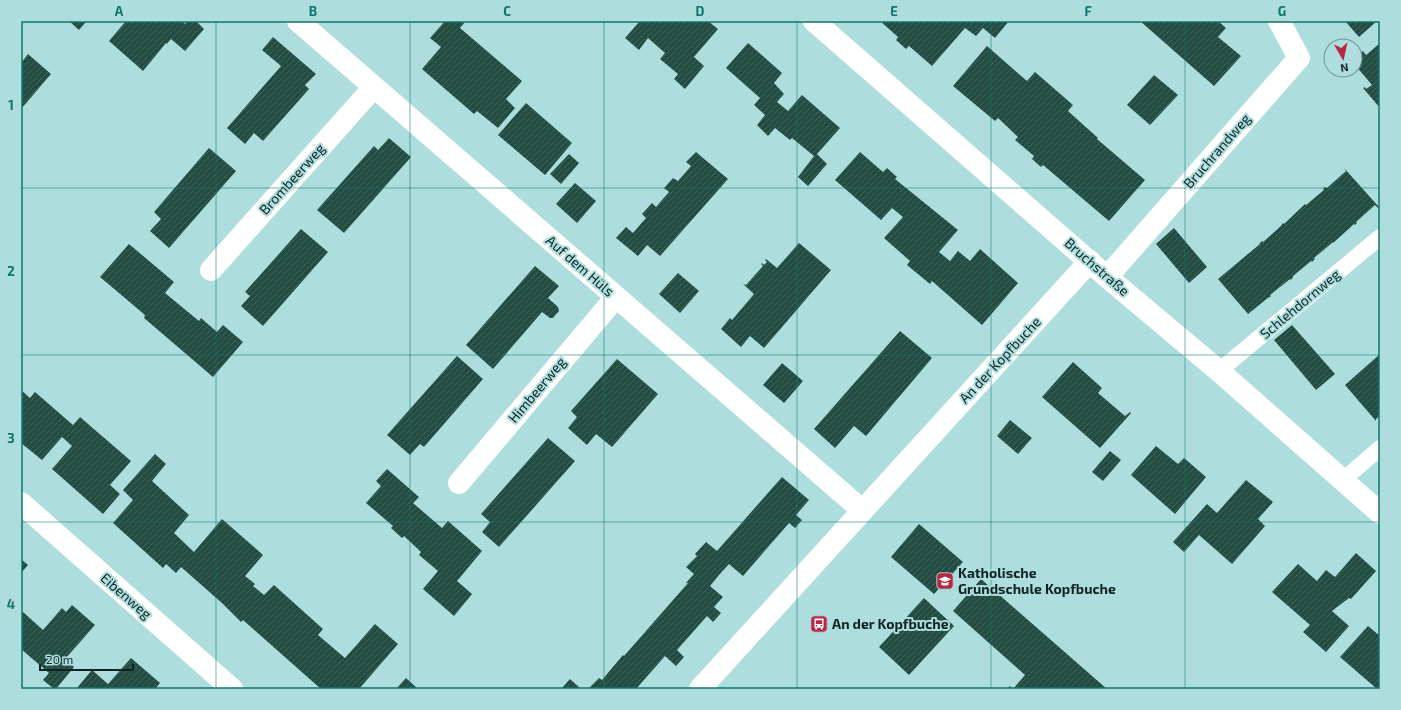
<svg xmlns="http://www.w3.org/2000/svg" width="1401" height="710" viewBox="0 0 1401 710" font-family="'Exo 2',sans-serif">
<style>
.building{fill:url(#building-hatch)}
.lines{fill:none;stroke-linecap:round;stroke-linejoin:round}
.lane{stroke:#fff;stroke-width:16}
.street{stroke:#fff;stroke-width:22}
.grid{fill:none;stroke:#0f766e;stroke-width:1;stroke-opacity:0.55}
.labels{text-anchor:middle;stroke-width:4;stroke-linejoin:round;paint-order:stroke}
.street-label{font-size:14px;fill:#112424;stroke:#addedd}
.poi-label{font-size:14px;font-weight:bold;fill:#112424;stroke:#addedd;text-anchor:start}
.neatline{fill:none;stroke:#0f766e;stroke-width:1.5}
.grid-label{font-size:13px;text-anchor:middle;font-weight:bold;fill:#0f766e}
</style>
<defs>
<pattern id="building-hatch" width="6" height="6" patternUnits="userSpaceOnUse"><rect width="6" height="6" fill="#234d43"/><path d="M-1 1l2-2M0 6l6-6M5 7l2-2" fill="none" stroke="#41635b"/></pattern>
</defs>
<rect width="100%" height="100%" fill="#addedd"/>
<g class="building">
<polygon points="69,21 87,21 79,30"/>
<polygon points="126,21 182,21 185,24 187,21 196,21 204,29 185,51 171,39 167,44 166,43 143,71 109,41"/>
<polygon points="445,21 464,21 465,22 460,28 522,81 506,99 515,108 498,128 477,111 474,114 422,69 441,47 430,38"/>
<polygon points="640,21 708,21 718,29 694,57 704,66 685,89 674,79 678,74 660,59 665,53 648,38 639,50 625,38"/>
<polygon points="880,21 1009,21 995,38 983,28 976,36 965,28 932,66 909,46 906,49 896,40 898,37"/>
<polygon points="1140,21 1218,21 1226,28 1218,37 1241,56 1214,86"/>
<polygon points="1345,21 1377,21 1359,37"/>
<polygon points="273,37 316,74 305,85 309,89 263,141 254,133 245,144 227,128 281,66 262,50"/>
<polygon points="748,43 782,73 774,83 784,94 777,102 788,111 802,95 840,128 817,154 827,164 808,186 798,177 814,156 792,138 790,140 775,128 768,136 757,125 765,115 754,105 760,98 726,68"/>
<polygon points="1380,43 1380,108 1363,88 1365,87 1366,89 1372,85 1355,65 1355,58 1363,51 1366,55"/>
<polygon points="987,46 1027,81 1035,72 1073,105 1068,111 1098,138 1097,139 1145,180 1109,221 1043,165 1041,167 1032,159 1034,156 1015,140 1018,137 998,118 995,121 953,86"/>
<polygon points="28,54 51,74 21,109 21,63"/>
<polygon points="1154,75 1178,95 1150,125 1127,105"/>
<polygon points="526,103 572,143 545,175 498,135"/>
<polygon points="389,138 411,157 344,233 317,210 374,146 378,150"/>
<polygon points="209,148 236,171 169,248 150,231 161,219 154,212"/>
<polygon points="696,152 728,179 660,256 647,245 638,256 616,238 626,227 633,233 646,218 642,214 652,203 656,207 669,192 664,188 673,178 678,181 691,166 686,162"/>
<polygon points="860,152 883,172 887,168 897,177 895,179 958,230 939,252 950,261 958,251 970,261 980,249 1018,283 982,325 932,281 930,284 907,265 910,261 884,238 903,217 892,208 881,220 835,180"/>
<polygon points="569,154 579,163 561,184 550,174"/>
<polygon points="1344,168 1379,207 1378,208 1375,205 1356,222 1357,223 1355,225 1354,224 1333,243 1333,242 1314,258 1315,259 1312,262 1311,261 1293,276 1293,277 1291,280 1290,279 1270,295 1271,296 1269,298 1269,297 1248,314 1218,279 1260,244 1259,244 1262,241 1263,242 1281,226 1282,224 1283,223 1284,224 1305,204 1306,205 1324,190 1323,189 1325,187 1327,188 1346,171"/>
<polygon points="575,183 596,201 577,223 556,204"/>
<polygon points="1174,228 1207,267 1189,283 1156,244"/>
<polygon points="301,229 328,252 263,326 241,306 250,296 245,292"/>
<polygon points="799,243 831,270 764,348 750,336 741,347 721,329 730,318 732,320 754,294 743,284 746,285 763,266 761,264 762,263 764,265 767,262 765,260 766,259 777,268"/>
<polygon points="129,244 174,282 165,293 199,321 201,318 217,332 223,325 243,342 213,377 144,318 145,315 100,277"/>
<polygon points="535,266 559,286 548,298 558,307 559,311 553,318 550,318 542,312 493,369 466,345"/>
<polygon points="678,273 699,291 680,313 659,294"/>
<polygon points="1292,325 1335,374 1316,390 1274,340"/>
<polygon points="900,331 932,358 866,436 854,426 835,448 814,429"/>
<polygon points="1380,354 1380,416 1376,419 1376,421 1345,385"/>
<polygon points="457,356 483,379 424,447 420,444 410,455 387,435"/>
<polygon points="617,359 658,394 612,447 596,434 587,445 568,428 577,417 571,411"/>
<polygon points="1073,362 1102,388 1098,393 1125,416 1130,412 1131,413 1100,448 1042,397"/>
<polygon points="782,363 803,381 784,403 763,385"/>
<polygon points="21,390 30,398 35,392 73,425 80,417 131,461 110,485 120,494 103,514 52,469 72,446 62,437 42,460 21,443"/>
<polygon points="1010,420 1032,438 1018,454 997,436"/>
<polygon points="548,438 575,461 499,547 482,532 490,522 481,514"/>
<polygon points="1156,446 1178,464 1184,458 1206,477 1175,514 1131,475"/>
<polygon points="1110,451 1121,460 1103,481 1092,472"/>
<polygon points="155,454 166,464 152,481 189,515 174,533 194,552 222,519 263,555 245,576 255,584 253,586 264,595 274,585 323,629 318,635 345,658 375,624 398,644 359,689 321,689 243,620 241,622 222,603 181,567 176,573 166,564 163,568 113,523 133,500 123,490"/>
<polygon points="387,469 419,497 413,503 442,528 448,521 482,551 457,581 472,594 454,616 423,589 438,571 419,555 421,552 404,536 402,538 391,528 393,526 366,503 381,486 376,481"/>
<polygon points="782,477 809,500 796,515 802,520 795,528 789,523 743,576 729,564 719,575 710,586 723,597 714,607 721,613 713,622 707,616 677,650 684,657 676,666 665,656 636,689 588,689 599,678 602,680 623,655 624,656 688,583 686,583 694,574 686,567 697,556 695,554 706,542 717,551"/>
<polygon points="1246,480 1273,502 1258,519 1265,526 1232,564 1199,535 1184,552 1173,542 1207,504 1217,513"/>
<polygon points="919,524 963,562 934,594 891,557"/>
<polygon points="1356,553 1376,571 1351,599 1349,598 1332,611 1349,626 1326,652 1303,632 1310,625 1272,592 1298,564 1317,581 1326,570 1335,577"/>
<polygon points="21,559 28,565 21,573"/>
<polygon points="981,579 1107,689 1007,689 1010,686 1013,689 1025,675 953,611"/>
<polygon points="924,598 954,626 909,675 879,647"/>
<polygon points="72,605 95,625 65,659 74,667 56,689 54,689 43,680 49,673 21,649 21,615 23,612 43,630 62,608 66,612"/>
<polygon points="1368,626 1380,636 1380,689 1377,689 1340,657"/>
<polygon points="131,658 160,683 155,689 77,688 92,670 108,684"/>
<polygon points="406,678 418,689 396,689"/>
<polygon points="570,679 581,689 561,689"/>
</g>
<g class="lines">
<g class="lane">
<polyline points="1219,371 1380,237"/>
<polyline points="1343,480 1380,448"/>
</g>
<g class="street">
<polyline points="298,21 862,510"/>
<polyline points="814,21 1107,277 1219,371 1380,513"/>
<polyline points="211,270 374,87"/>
<polyline points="1107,277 1299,58 1279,21"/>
<polyline points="459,483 616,297"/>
<polyline points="21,503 232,689"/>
<polyline points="700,689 1090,261"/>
</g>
</g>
<path class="grid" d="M216,21V689M410,21V689M604,21V689M797,21V689M991,21V689M1185,21V689M21,188H1380M21,355H1380M21,522H1380"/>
<defs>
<symbol id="school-square" viewBox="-11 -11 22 22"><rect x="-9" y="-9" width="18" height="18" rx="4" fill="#b82744" stroke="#addedd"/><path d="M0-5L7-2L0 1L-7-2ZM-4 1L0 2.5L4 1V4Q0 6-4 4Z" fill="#fff"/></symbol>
<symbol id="bus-square" viewBox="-11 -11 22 22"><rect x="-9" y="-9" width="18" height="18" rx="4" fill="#b82744" stroke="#addedd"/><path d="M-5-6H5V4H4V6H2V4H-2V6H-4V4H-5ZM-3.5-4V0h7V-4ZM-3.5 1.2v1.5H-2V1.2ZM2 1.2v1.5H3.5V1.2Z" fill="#fff"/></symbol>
</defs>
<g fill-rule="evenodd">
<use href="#school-square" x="935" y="571" width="20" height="20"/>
<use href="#bus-square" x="809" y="614" width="20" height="20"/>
</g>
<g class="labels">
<g class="street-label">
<text transform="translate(1217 151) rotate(-49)" y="5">Bruchrandweg</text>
<text transform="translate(292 179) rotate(-48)" y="5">Brombeerweg</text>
<text transform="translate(580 266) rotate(41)" y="5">Auf dem Hüls</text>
<text transform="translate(1097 267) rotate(41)" y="5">Bruchstraße</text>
<text transform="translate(1300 304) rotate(-40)" y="5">Schlehdornweg</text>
<text transform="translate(1000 360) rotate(-47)" y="5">An der Kopfbuche</text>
<text transform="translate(537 390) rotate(-50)" y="5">Himbeerweg</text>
<text transform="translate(126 596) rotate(41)" y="5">Eibenweg</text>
</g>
<g class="poi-label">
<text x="958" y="578">Katholische<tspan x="958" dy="16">Grundschule Kopfbuche</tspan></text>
<text x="832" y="629">An der Kopfbuche</text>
</g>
</g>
<rect width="1401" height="710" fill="none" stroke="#addedd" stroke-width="44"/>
<g transform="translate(1343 58) rotate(171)"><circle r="19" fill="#addedd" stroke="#6f9493"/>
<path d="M0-3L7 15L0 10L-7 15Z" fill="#b82744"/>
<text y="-6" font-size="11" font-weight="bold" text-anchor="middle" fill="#112424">N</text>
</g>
<path d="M40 664v6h93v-6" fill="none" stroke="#112424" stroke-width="2"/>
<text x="46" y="664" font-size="12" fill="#112424" stroke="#addedd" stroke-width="3" paint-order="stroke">20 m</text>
<rect x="22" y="22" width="1357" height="666" class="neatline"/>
<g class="grid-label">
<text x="119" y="16">A</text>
<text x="313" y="16">B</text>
<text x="507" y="16">C</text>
<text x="700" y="16">D</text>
<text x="894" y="16">E</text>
<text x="1088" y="16">F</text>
<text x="1282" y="16">G</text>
<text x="11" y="110">1</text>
<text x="11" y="276">2</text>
<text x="11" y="443">3</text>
<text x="11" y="609">4</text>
</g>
</svg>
